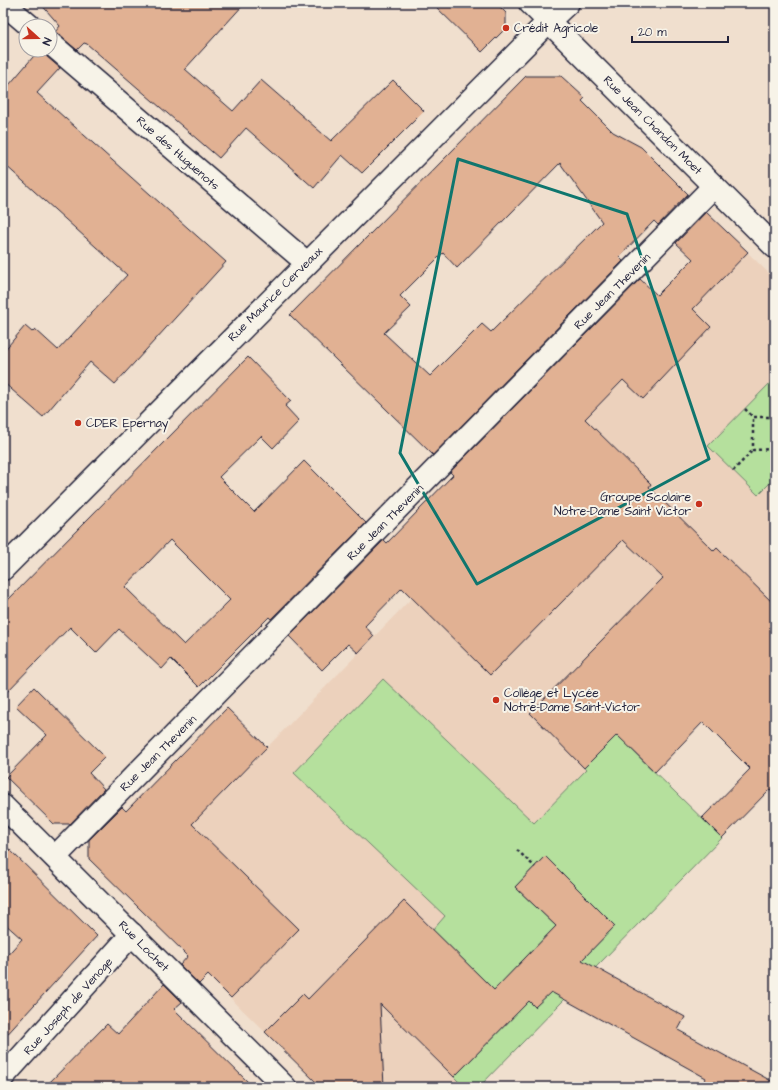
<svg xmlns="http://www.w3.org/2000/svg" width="778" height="1090" viewBox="0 0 778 1090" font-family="'Architects Daughter',sans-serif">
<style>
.built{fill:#ecd1bc}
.green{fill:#b5e09d;stroke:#6c816c;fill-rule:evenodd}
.building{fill:#e1b193;stroke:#22223b;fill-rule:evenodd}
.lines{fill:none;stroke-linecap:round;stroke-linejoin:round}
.minor-casing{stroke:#22223b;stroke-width:25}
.major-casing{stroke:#22223b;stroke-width:25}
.path{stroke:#22223b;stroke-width:2.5;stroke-dasharray:3 3;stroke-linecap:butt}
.minor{stroke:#f7f3e8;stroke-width:22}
.major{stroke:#f7f3e8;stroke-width:22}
.marked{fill:none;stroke:#0f766e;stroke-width:3;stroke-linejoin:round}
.poi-dot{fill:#c8321e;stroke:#f7f3e8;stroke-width:1.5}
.labels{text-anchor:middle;stroke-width:4;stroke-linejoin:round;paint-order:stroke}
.poi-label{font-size:12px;fill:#22223b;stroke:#f7f3e8;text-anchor:start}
.street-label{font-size:12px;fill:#22223b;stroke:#f7f3e8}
</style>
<rect width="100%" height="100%" fill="#f0dfce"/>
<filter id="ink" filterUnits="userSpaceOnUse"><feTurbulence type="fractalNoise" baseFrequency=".025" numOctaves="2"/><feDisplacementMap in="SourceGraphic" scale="8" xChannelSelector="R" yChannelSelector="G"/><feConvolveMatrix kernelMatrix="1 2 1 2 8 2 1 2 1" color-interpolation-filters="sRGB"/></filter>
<g filter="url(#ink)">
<polygon class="built" points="747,252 775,279 775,604 631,749 722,838 479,1087 321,1087 89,859 89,848 174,761 216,800"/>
<g class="green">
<polygon points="775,378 775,478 758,495 708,446"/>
<path d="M728,621L631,749L722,838L479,1087H464L454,1077L517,1013L433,930L445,916L294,773L383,679L534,823L587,769L584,768ZM545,856L615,926L535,1007L506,978L556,926L515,887Z"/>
</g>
<g class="building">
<polygon points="40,3 245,3 185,69 233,111 261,80 331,141 393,80 424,111 362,173 342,155 314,188 246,128 219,158 87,44 84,43 77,50 55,32 60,26"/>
<polygon points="432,3 496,3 506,13 506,28 482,52"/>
<polygon points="39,50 60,68 37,93 226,262 115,384 90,362 43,417 3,382 3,352 25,326 32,332 35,329 58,350 127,275 3,163 3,92"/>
<path d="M526,76H561L585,98L582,101L613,132L641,147L688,194L658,225L654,221L619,257L623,261L433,455L290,315ZM560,163L602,222L491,332L482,324L430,376L384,333L411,307L400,296L443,253L457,268Z"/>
<polygon points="706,212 748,252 693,309 711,327 643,399 623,380 585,419 651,484 649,487 714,551 717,548 775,605 775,794 770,789 722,838 702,818 750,769 703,722 655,772 617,735 584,768 530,713 663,578 623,540 490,675 402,588 365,626 374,636 358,653 348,644 322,670 289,636 384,540 387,543 453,475 450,472 640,279 657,295 693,259 676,243"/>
<path d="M248,357L291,401L285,406L299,421L273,448L261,436L219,477L254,512L304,461L366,523L271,619L269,617L199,687L171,659L162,669L119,629L96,653L70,627L3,696V605ZM170,540L230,600L184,645L125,587Z"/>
<polygon points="34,687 105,757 89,773 104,789 70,824 54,824 6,777 47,735 16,706"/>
<polygon points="227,708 267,747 192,824 299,929 231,998 208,975 199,984 180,965 188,956 89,859 89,840 122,807 126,811"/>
<polygon points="3,843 97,936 3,1039 3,960 22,939 3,922"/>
<polygon points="545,856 615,926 582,960 685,1017 678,1030 775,1083 775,1087 701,1087 706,1078 551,992 535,1007 529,1001 454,1077 380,1004 384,1087 321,1087 265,1032 303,994 308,999 404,901 494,990 556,926 515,887"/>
<polygon points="164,984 182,1002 174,1009 253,1087 45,1087 107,1024 118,1034"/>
</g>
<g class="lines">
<defs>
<g id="minor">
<polyline points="3,3 30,26"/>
<polyline points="50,43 307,263"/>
<polyline points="3,569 549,21"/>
<polyline points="3,806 285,1087"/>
<polyline points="55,857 714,186"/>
<polyline points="3,1077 132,934"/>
</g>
<g id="major">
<polyline points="530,3 775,247"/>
<polyline points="549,21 568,3"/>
</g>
</defs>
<use href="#minor" class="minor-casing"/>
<use href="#major" class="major-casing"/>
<g class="path">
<polyline points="745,409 753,417"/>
<polyline points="775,417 753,417 753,450 775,449"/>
<polyline points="733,471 753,450"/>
<polyline points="517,850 535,867"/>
</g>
<use href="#minor" class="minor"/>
<use href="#major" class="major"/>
</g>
</g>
<path class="marked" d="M458,159L627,214L709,459L477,584L400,453Z"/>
<g class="poi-dot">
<circle cx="506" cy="28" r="4"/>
<circle cx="78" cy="423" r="4"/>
<circle cx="699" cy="504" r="4"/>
<circle cx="496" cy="700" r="4"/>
</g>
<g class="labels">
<g class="poi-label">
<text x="514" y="32">Crédit Agricole</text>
<text x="86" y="427">CDER Epernay</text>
<text x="691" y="501" text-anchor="end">Groupe Scolaire<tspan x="691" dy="14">Notre-Dame Saint Victor</tspan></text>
<text x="504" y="697">Collège et Lycée<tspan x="504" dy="14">Notre-Dame Saint-Victor</tspan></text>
</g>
<g class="street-label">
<text transform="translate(653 125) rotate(45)" y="4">Rue Jean Chandon Moet</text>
<text transform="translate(178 153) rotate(41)" y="4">Rue des Huguenots</text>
<text transform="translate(612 291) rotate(-45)" y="4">Rue Jean Thevenin</text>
<text transform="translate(275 294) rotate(-45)" y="4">Rue Maurice Cerveaux</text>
<text transform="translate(385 522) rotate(-45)" y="4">Rue Jean Thevenin</text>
<text transform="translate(158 753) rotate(-45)" y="4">Rue Jean Thevenin</text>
<text transform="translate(144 946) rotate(45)" y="4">Rue Lochet</text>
<text transform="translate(68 1006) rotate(-48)" y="4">Rue Joseph de Venoge</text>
</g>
</g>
<rect width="778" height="1090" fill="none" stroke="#f7f3e8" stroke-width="16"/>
<rect x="8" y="8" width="762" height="1074" fill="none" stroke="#22223b" stroke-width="1.5" filter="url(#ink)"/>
<g transform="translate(38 38) rotate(111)"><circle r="19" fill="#f7f3e8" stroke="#a29fa3"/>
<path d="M0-3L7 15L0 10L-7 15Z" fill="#c8321e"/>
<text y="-6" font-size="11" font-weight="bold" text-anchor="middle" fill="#22223b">N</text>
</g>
<path d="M632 36v6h96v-6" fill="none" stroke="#22223b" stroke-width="2"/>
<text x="638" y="36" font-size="12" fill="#22223b" stroke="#f7f3e8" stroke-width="3" paint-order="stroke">20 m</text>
</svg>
